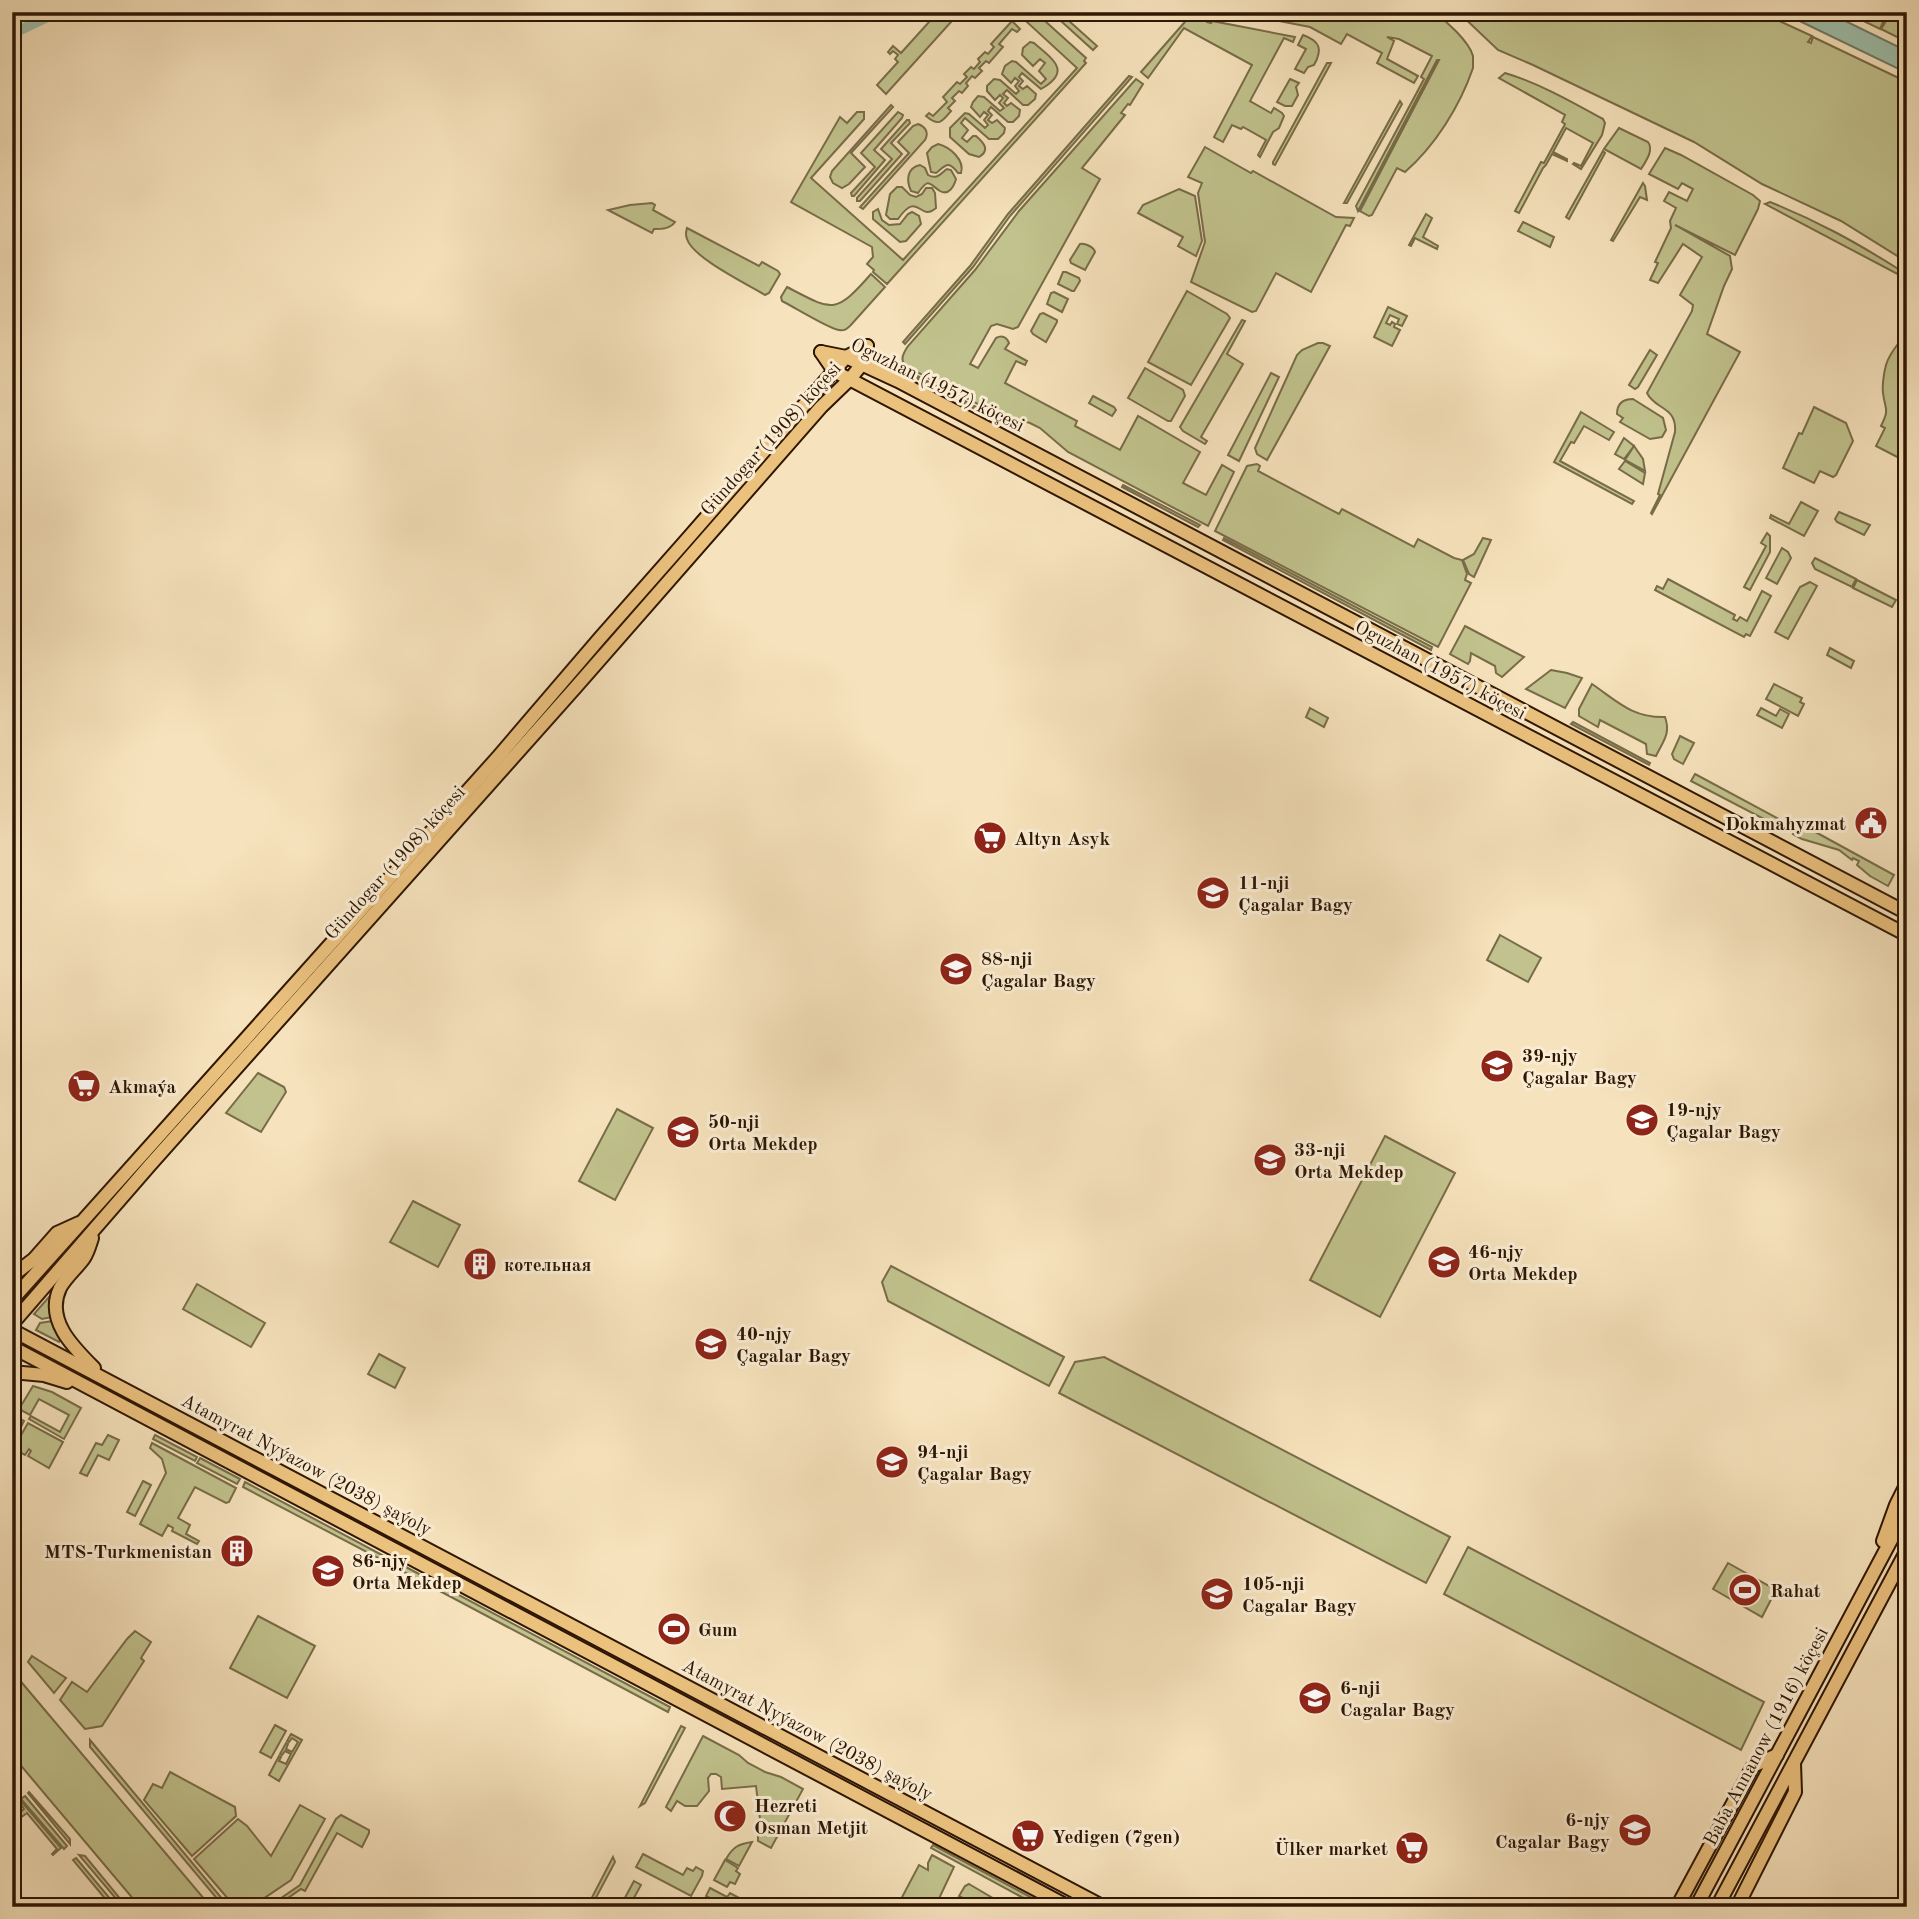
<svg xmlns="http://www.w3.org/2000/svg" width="1919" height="1919" viewBox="0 0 1919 1919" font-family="'Old Standard TT',serif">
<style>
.green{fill:#c1c28d;stroke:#786c48;stroke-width:2}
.water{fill:#9ebfaa;stroke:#717b67;stroke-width:2}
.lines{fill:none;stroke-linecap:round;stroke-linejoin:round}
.canal{stroke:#9ebfaa;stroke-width:10}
.major-casing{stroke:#2e1603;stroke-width:16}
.major{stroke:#ebc17e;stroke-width:12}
.labels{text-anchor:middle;stroke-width:6;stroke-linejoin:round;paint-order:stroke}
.street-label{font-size:19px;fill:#2e1603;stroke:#f9ecd3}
.poi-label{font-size:19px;font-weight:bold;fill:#2e1603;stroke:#f9ecd3;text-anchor:start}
</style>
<rect width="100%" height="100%" fill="#f6e2bc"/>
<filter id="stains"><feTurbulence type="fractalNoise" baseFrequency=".00286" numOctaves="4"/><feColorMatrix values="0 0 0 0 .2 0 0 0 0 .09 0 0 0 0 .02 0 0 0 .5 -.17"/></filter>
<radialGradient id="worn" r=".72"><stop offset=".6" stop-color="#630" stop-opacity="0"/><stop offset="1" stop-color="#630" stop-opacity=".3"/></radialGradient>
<g class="green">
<polygon points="938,12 960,12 886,94 877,85 898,62 895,59 898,55 893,51 890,54 888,52 893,46 901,53"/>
<polygon points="1016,12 1035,12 1086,58 1084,61 1086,63 887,284 873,272 874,270 867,264 873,257 872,247 791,202 840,117 847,123 857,112 864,112 864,119 811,178 903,260 1077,68"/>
<polygon points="1051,12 1059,12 1097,46 1093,50"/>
<path d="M1232,12L1265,14L1266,12H1434C1446,21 1469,41 1473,56C1473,57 1473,67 1473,68C1460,106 1435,146 1405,172L1397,168L1372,215L1369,216L1360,211L1439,60H1437L1358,211L1356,206L1424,79L1421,77L1432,56L1399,39L1387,37L1394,41L1387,59L1418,76L1414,83L1377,63L1382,53L1347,34L1341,44L1310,27Z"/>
<polygon points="1458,12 1760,12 1812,36 1808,42 1811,43 1813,37 1907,82 1907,262 1841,221 1762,184 1694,142 1533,65 1498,50"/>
<polygon points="1845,12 1907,12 1907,42 1881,29 1885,23 1883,22 1880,29"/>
<polygon points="1191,15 1207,20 1207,22 1211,23 1212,21 1295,37 1293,42 1284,38 1250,101 1271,113 1274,108 1282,113 1284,116 1279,128 1273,132 1260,157 1258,155 1266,140 1243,127 1241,129 1232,125 1223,142 1214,137 1252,65 1184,28 1148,78 1141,72"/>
<path d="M1012,21L1020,29L1017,32L1012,29L999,44L1003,47L989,63L986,61L979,68L982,71L975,78L972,76L966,83L968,86L962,93L959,91L952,98L955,101L948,108L951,111C942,122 939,127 926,116L929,113L933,116L947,102L943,97L957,82L960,84L967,77L964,74L971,67L974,69L980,62L978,59L985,52L988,54L994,47L991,44Z"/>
<path d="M1303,35C1320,41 1323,49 1314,65L1308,67L1304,73L1295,69L1306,49L1298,45Z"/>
<path d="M1030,42L1034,43C1052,59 1073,71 1041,89L1022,73L1019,77L1023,81L1019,86L1023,89L1027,86L1036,94L1035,99L1028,105H1023L1007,90L1003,94L1008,98L1004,103L1007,106L1011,103L1020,110L1019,116L1013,122H1008L991,107L988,111L992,115L988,120L992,123L997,120L1005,128L1004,133L998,139H989L965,118L961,123L968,130L962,138L967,142L973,136H976C983,142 991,150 979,157L969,154L950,137V128L965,113L969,114L985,128L988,125L984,120L988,115L984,112L980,117L971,107L973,102L978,96L984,97L1000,111L1004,108L999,103L1003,98L1000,95L995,100L987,91V86L994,79L1000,80L1016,94L1019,91L1015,86L1019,81L1015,78L1011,83L1002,74L1005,66L1012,61L1016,62L1041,84L1046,79L1039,71L1045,63L1040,59L1033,66L1022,55L1023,48Z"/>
<polygon points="1327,63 1331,63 1275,165 1273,164 1273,162"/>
<path d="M1505,73C1539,83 1572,102 1603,119L1605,123L1602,135L1581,169L1573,164L1574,163L1581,166L1593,143L1566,128L1553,152L1567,159V161L1552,154L1546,165L1543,168L1519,213L1515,211L1541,162L1544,163L1564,126L1565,124L1562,122L1565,115L1499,78Z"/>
<polygon points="1129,76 1132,77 1010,216 973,267 905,344 903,342 970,266 1008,214"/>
<path d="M1136,79L1143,84L1130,105L1128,104L1121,113L1125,115L1082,168L1100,179L1018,327L1013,329L997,324L991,326L970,364L978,368L996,338C1002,335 1007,337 1009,343L1005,349L1027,361L1025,365L1016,361L1005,383L1077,421L1075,426L1120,450L1138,416L1200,452L1183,483L1206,495L1222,465L1234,472L1208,526L1068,452L1040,428L1030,423L995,413L909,368C899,362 902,355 908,346L975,270L1019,211Z"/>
<polygon points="1290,79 1299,83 1296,87 1298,95 1292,106 1285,106 1277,102"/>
<polygon points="1400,101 1402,104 1347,203 1344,203"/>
<polygon points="891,105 893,107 851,153 865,167 849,184 842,188 833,183 830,177 832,171"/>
<polygon points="898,112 903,115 902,118 874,150 885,160 854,196 852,196 851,193 875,167 861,153"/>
<polygon points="907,120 909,120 910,123 891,143 902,154 860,201 857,201 857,198 892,159 881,149"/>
<path d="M918,124C926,127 929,133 925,140L863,209L860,207L909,153L898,142L913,126Z"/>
<path d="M1619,128L1648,142C1654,150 1646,161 1641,169L1604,149Z"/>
<path d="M938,144C950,147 965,160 961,173H958C948,159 945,166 936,173L931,172L927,153L932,147Z"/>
<polygon points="1205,147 1251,173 1253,171 1336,217 1354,218 1350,226 1346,225 1311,292 1276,273 1256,311 1252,312 1191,282 1205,242 1198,193 1202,183 1188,177"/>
<path d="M1665,148L1681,155L1753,195L1760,201L1758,209L1735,255L1675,225L1730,256L1732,269L1724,286L1707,334L1740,352L1652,514L1651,513L1660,495L1658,494L1675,432C1677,406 1655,410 1647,393L1692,311L1693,305L1680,295L1702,257L1683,244L1658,283L1650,280L1658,263L1655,262L1671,228L1670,221L1676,208L1664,201L1669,192L1687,201L1693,189L1682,183L1678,189L1649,174Z"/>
<polygon points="1603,151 1605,153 1569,219 1566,217"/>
<path d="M920,165L925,168L928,175C937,180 940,174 947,169L951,170L956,179C954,186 949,196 940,191C929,184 929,177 918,193L911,191C906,180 907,168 920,165Z"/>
<polygon points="1643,183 1645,186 1647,200 1640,197 1613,241 1611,240"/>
<path d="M897,187H902L910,195L916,197L922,194L926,188H932L935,193L936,208C919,223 919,189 898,219H890L886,215L890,194Z"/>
<polygon points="1179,189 1195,196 1202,241 1196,256 1178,246 1183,237 1138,213 1143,205"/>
<path d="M1770,202C1818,221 1857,243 1900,270L1907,275V279L1765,204Z"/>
<path d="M652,203L655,205L653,210L675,222C670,229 662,229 654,229L652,233L608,210L630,205Z"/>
<polygon points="878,209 882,220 889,225 900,224 908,214 912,212 919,216 921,224 906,241 900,242 873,219 873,212"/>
<polygon points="1426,214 1432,218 1423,237 1438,246 1437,249 1415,238 1411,246 1409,245"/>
<polygon points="1523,222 1554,237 1550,247 1518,231"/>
<path d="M687,228L759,266L762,262L778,271L780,274L769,293L765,295C747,284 693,258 687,239C685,234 686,232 687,228Z"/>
<path d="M1080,244C1085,243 1094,247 1095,252L1085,270L1071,263L1070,260Z"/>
<polygon points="1063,272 1066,272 1079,278 1080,281 1074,291 1072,291 1058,284"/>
<path d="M871,274L885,287L850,326C846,329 845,331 839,330C829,329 794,307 782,301L781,297L787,287C833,311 835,315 871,274Z"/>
<polygon points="1187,291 1227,314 1230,318 1191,385 1148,362"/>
<polygon points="1054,292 1068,299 1062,312 1047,304 1051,293"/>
<polygon points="1388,307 1407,316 1402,326 1397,324 1399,319 1390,315 1386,323 1390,325 1392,322 1395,324 1394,327 1400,330 1392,346 1374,337"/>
<polygon points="1043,313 1057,320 1057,322 1046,342 1033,334 1031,331 1040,314"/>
<polygon points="1242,320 1245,321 1227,354 1243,364 1201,437 1207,441 1205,444 1183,431 1180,427"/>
<path d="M1907,331V462L1876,446L1885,428L1881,426C1890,408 1885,410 1883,393C1882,386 1884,372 1886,365C1890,351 1900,343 1907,331Z"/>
<polygon points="1318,343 1323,343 1330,346 1267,460 1257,454 1255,448 1297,355 1302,350"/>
<polygon points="1650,350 1657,355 1638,387 1635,389 1629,385"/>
<polygon points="1145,368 1183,390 1185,396 1171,421 1168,421 1128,398"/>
<polygon points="908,371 993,416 992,418 907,373"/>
<polygon points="1271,373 1279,377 1239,461 1228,455"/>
<polygon points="1093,396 1114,407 1116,410 1112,416 1089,403"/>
<path d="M1633,399L1663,418L1666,430L1662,437L1650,439L1620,422L1623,418L1617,414C1617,404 1623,399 1633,399Z"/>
<polygon points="1814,407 1846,423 1853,441 1836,475 1833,477 1820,471 1814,483 1783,468 1799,433 1802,434"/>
<polygon points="1581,412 1614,432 1609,440 1584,426 1574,443 1571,442 1560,461 1634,501 1632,504 1554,462"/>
<polygon points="1624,438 1634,446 1624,459 1615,454"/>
<polygon points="1634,446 1643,459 1645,471 1625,460"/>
<polygon points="1625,461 1645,473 1643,484 1619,469"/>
<polygon points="1257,464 1260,466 1258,471 1339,514 1342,509 1414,547 1418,539 1454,558 1462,560 1467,574 1465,580 1471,583 1438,647 1215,531 1247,466"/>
<polygon points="1123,485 1200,525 1198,527 1122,487"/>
<polygon points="1801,502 1818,511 1804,536 1770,518 1771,515 1789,524"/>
<polygon points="1839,512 1870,525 1864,535 1837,522 1835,519"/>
<polygon points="1767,533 1770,536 1770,552 1750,590 1744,587 1766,546 1761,543"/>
<polygon points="1224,538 1432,647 1431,650 1223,540"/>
<polygon points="1483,538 1491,540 1474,577 1469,574 1463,560 1474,554"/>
<polygon points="1782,548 1788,552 1791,558 1777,584 1766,578"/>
<polygon points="1815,558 1856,579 1852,587 1815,569 1812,563"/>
<polygon points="1668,579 1735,615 1733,619 1737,621 1740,617 1747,621 1762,591 1771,596 1750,636 1746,634 1744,637 1655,590 1657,586 1663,589"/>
<polygon points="1857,580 1896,600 1892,607 1853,588"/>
<polygon points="1810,582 1817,586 1788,639 1775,632 1800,587"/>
<polygon points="1465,626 1524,657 1502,677 1496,673 1495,666 1471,653 1470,661 1468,664 1450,654"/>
<polygon points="1830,648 1854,661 1851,668 1827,655"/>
<polygon points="1551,670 1567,673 1582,678 1565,708 1526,689"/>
<path d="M1592,684C1617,701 1632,718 1665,717C1671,734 1663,741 1656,756L1647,754L1646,744L1600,720L1598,727L1579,716V709Z"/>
<polygon points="1774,684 1802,698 1800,702 1804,704 1798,716 1766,699"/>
<polygon points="1310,708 1328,718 1324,727 1306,717"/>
<polygon points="1761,708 1776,716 1780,709 1789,714 1782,728 1757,715"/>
<polygon points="1573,722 1650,763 1649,765 1571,724"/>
<polygon points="1680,736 1694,743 1683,764 1674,759 1672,754"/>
<polygon points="1695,774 1788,824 1785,830 1691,781"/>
<polygon points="1799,823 1894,875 1888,886 1870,876 1857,865 1859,861 1853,858 1852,860 1839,850 1802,839 1793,834"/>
<polygon points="1500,935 1541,958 1528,982 1487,960"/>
<polygon points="258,1073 284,1087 286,1092 261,1132 226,1113"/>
<polygon points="617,1109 653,1128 615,1200 579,1181"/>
<polygon points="1385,1136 1455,1173 1380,1317 1310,1280"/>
<polygon points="413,1201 460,1225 438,1267 390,1242"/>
<polygon points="891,1266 1064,1357 1049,1386 888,1301 882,1282"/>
<polygon points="197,1284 265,1323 251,1347 183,1309"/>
<polygon points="49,1297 52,1297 52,1317 42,1319 34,1314"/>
<polygon points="52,1321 61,1338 59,1342 36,1330 40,1323"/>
<polygon points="379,1354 405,1368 395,1388 368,1374"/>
<polygon points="1104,1357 1450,1537 1426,1583 1059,1393 1075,1362"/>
<polygon points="33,1386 52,1392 81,1408 64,1439 29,1419 31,1416 60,1432 69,1415 39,1399 30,1415 19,1409"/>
<polygon points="20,1419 24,1421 14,1441 17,1442 28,1423 63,1442 49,1468 28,1456 31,1451 29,1449 25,1455 12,1448 12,1422"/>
<polygon points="108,1435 119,1440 109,1460 98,1455 87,1476 80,1473 96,1443 102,1445"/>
<polygon points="155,1435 197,1457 195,1461 153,1439"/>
<polygon points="152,1443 236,1488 229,1502 226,1503 195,1487 178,1518 190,1525 186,1534 199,1541 197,1544 172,1531 173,1528 168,1525 162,1536 140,1524 166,1473 162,1459 150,1448"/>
<polygon points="200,1458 240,1479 237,1484 197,1463"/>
<polygon points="143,1481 151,1485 135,1516 127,1512"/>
<polygon points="245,1482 382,1555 380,1559 243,1487"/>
<polygon points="1468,1547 1764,1702 1741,1750 1444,1594"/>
<polygon points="387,1557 670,1707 668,1712 385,1562"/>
<polygon points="1728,1563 1776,1590 1762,1617 1713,1589"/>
<polygon points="258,1616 315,1646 287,1698 230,1668"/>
<polygon points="135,1631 151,1642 141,1658 144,1661 102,1726 85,1729 60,1700 72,1682 87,1692 127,1639"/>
<polygon points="32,1656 66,1678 54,1693 28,1662"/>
<polygon points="12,1671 211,1907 140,1907 12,1755"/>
<polygon points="275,1725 286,1731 271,1758 260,1752"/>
<polygon points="681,1726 685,1728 645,1803 640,1806"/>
<polygon points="291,1734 302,1740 279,1781 269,1775 279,1756 281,1757 279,1761 286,1764 291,1754 285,1751 282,1755 280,1754 286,1743 288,1744 286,1749 292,1752 298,1742 292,1738 289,1742 287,1741"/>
<polygon points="703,1736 739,1755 748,1763 765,1772 781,1777 803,1789 771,1848 758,1841 758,1836 762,1836 756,1786 722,1789 721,1777 716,1774 711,1774 708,1778 709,1791 697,1806 685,1806 677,1801 671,1811 666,1807"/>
<polygon points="90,1740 229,1907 224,1907 90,1747"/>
<polygon points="170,1772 235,1807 236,1816 192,1856 144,1800 153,1784 162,1788"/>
<polygon points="29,1792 70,1839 70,1844 28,1793"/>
<polygon points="25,1796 67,1846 64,1849 21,1799"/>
<polygon points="21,1801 61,1848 53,1855 52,1854 57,1849 27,1813 12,1824 12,1819 24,1809 20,1803"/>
<polygon points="300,1805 325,1819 291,1880 251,1907 235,1907 194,1859 238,1819 247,1826 271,1856"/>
<polygon points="341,1815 369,1830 369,1833 362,1847 337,1833 305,1891 301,1889 275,1907 268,1907 300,1885 336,1819"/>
<path d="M752,1842L739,1866L726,1859C733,1847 738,1844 752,1842Z"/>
<polygon points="933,1845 1049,1907 1040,1907 931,1848"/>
<polygon points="643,1854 683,1875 687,1868 693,1871 696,1867 703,1871 702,1876 691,1896 636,1867"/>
<polygon points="79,1855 85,1856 127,1907 123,1907"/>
<polygon points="932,1855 954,1867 935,1907 912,1907 900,1901 919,1865 928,1870 928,1863"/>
<polygon points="613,1857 615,1862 591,1907 587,1907"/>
<polygon points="76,1858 117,1907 112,1907 73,1860"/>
<polygon points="725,1860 738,1868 736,1871 740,1874 735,1884 730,1882 727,1887 714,1880"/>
<polygon points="634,1881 641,1885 629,1907 620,1907"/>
<polygon points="969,1884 1008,1907 979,1907 959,1896 965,1886"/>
<polygon points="710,1888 727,1897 730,1893 743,1900 739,1907 727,1907 706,1896"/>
</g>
<polygon class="water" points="1781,12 1827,12 1907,51 1907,73"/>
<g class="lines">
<polyline class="canal" points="12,34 58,12"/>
<defs>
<g id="major">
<polyline points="821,352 834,371 1907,935"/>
<polyline points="821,352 846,357 898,381 1907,913"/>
<path d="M92,1238C90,1244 88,1252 84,1258C77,1268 66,1277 60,1288C45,1320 73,1347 94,1368"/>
<polyline points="12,1276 34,1259 57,1233 79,1223"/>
<polyline points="12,1300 498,757 600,638 689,537 846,357 867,346"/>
<polyline points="12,1324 150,1165 575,688 821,407 850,379 862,364 867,346"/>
<polyline points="12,1330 1104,1907"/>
<polyline points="12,1347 1069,1907"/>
<polyline points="12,1372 44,1375 67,1382"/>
<polyline points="1883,1541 1896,1505 1907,1483"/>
<polyline points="1677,1907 1753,1766 1777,1755"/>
<polyline points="1696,1907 1907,1510"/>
<polyline points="1717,1907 1907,1550"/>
<polyline points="1737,1907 1795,1792 1794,1763"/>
</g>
</defs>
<use href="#major" class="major-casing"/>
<use href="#major" class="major"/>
</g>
<defs>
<symbol id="civic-disc" viewBox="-11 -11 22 22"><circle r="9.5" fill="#8f2418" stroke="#f9ecd3"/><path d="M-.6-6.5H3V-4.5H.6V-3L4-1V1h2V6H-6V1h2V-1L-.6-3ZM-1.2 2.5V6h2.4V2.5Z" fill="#fff"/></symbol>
<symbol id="supermarket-disc" viewBox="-11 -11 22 22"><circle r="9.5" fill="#8f2418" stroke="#f9ecd3"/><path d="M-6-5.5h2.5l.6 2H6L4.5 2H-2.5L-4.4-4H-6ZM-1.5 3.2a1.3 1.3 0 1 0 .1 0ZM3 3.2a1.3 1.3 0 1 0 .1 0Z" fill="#fff"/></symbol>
<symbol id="school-disc" viewBox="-11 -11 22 22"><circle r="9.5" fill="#8f2418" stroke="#f9ecd3"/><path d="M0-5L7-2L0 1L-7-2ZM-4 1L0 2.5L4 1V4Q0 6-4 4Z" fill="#fff"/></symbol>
<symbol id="building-disc" viewBox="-11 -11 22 22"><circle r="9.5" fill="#8f2418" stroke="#f9ecd3"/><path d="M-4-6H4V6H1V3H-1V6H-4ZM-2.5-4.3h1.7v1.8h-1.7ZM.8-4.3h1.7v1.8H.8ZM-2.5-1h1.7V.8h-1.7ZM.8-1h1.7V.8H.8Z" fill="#fff"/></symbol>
<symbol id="stadium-disc" viewBox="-11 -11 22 22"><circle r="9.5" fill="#8f2418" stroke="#f9ecd3"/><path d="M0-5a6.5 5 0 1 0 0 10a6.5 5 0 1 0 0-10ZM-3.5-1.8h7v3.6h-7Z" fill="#fff"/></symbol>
<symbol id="mosque-disc" viewBox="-11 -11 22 22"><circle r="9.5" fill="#8f2418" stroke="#f9ecd3"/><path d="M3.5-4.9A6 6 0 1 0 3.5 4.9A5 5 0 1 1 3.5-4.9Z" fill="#fff"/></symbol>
</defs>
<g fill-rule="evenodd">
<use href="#civic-disc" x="1852" y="804" width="38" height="38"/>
<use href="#supermarket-disc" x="971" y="819" width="38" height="38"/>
<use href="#school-disc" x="1194" y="874" width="38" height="38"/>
<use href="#school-disc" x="937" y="950" width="38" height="38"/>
<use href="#school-disc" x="1478" y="1047" width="38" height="38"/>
<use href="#supermarket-disc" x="65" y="1067" width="38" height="38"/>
<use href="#school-disc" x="1623" y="1101" width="38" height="38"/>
<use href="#school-disc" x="664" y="1113" width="38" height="38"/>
<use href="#school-disc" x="1251" y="1141" width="38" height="38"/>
<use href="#school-disc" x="1425" y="1243" width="38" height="38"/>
<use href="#building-disc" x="461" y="1245" width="38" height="38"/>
<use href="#school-disc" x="692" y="1325" width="38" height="38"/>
<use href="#school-disc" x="873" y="1443" width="38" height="38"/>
<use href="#building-disc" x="218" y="1532" width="38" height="38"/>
<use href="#school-disc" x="309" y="1552" width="38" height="38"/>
<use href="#stadium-disc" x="1726" y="1571" width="38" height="38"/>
<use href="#school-disc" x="1198" y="1575" width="38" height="38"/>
<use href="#stadium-disc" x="655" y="1610" width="38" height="38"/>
<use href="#school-disc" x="1296" y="1679" width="38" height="38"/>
<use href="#mosque-disc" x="711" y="1797" width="38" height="38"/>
<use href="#school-disc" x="1616" y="1811" width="38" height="38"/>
<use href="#supermarket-disc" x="1009" y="1817" width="38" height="38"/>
<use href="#supermarket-disc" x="1393" y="1829" width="38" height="38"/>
</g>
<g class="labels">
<g class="street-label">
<text transform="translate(938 384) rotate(26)" y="7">Oguzhan (1957) köçesi</text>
<text transform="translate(770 438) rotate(-48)" y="7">Gündogar (1908) köçesi</text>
<text transform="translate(1441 669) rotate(28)" y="7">Oguzhan (1957) köçesi</text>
<text transform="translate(394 862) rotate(-48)" y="7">Gündogar (1908) köçesi</text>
<text transform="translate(307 1464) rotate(28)" y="7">Atamyrat Nyýazow (2038) şaýoly</text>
<text transform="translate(808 1729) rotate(28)" y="7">Atamyrat Nyýazow (2038) şaýoly</text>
<text transform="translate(1765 1736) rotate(-62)" y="7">Baba Annanow (1916) köçesi</text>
</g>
<g class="poi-label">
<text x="1846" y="830" text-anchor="end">Dokmahyzmat</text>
<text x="1014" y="845">Altyn Asyk</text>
<text x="1238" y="889">11-nji<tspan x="1238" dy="22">Çagalar Bagy</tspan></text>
<text x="981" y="965">88-nji<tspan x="981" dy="22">Çagalar Bagy</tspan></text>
<text x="1522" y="1062">39-njy<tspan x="1522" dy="22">Çagalar Bagy</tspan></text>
<text x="108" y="1093">Аkmaýa</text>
<text x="1666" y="1116">19-njy<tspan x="1666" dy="22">Çagalar Bagy</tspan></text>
<text x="708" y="1128">50-nji<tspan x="708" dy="22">Orta Mekdep</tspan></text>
<text x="1294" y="1156">33-nji<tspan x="1294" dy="22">Orta Mekdep</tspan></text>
<text x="1468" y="1258">46-njy<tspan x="1468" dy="22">Orta Mekdep</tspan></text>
<text x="504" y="1271">котельная</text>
<text x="736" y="1340">40-njy<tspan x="736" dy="22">Çagalar Bagy</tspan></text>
<text x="917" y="1458">94-nji<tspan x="917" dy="22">Çagalar Bagy</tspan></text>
<text x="212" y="1558" text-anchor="end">MTS-Turkmenistan</text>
<text x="352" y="1567">86-njy<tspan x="352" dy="22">Orta Mekdep</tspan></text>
<text x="1242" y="1590">105-nji<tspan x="1242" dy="22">Cagalar Bagy</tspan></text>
<text x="1770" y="1597">Rahat</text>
<text x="698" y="1636">Gum</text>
<text x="1340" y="1694">6-nji<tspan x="1340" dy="22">Cagalar Bagy</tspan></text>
<text x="754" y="1812">Hezreti<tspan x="754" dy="22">Osman Metjit</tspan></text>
<text x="1610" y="1826" text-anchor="end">6-njy<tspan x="1610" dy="22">Cagalar Bagy</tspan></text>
<text x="1052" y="1843">Yedigen (7gen)</text>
<text x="1388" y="1855" text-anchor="end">Ülker market</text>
</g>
</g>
<rect width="1919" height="1919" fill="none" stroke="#f6e2bc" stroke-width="42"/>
<rect x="14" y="14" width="1891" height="1891" fill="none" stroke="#2e1603" stroke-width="3.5"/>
<rect x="21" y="21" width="1877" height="1877" fill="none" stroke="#2e1603" stroke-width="2"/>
<rect width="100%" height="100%" filter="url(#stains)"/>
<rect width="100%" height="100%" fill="url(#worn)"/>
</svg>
